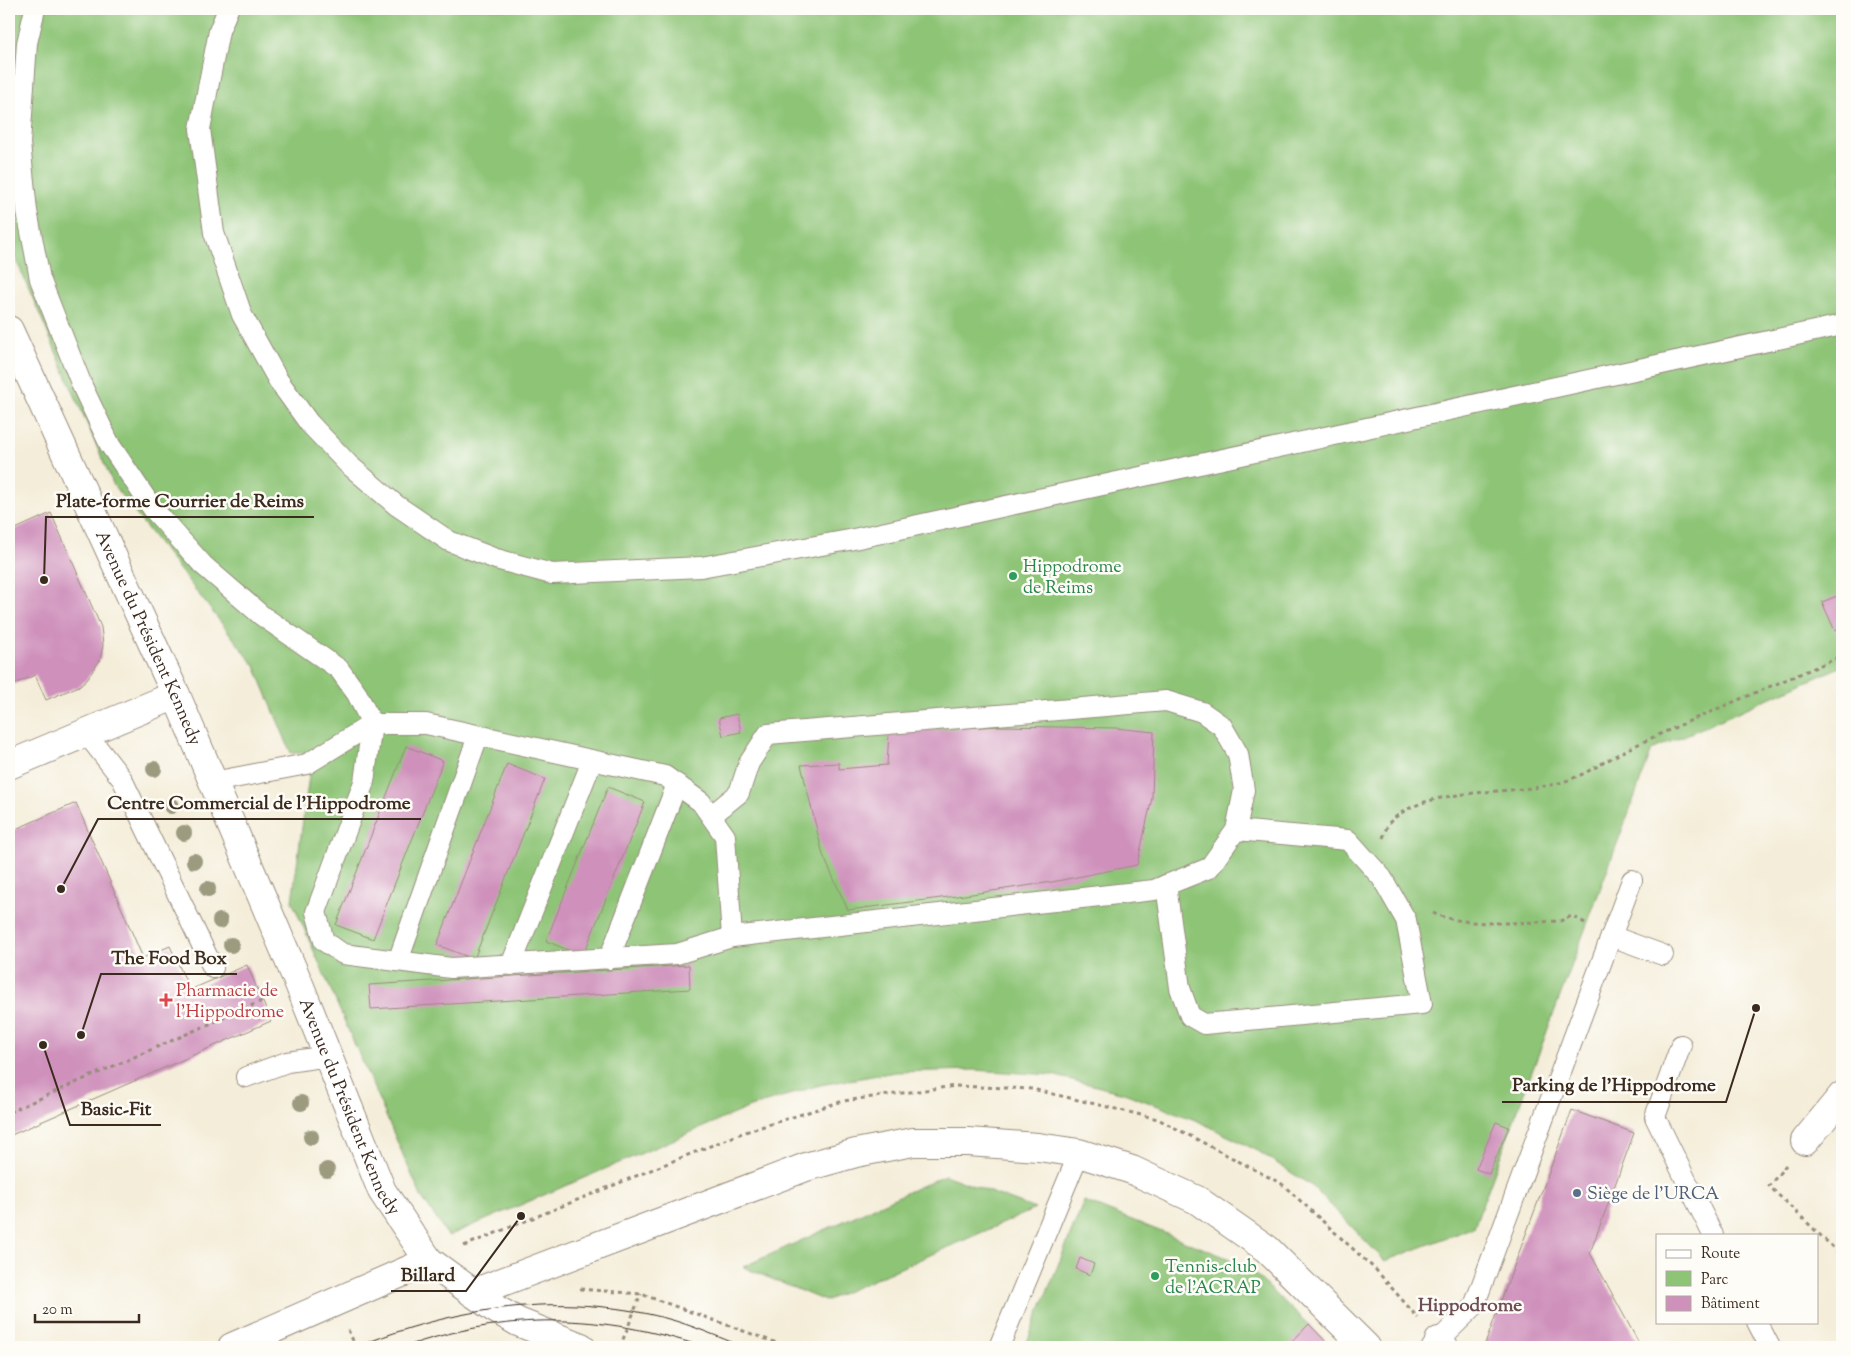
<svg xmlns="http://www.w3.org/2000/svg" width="1851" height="1356" viewBox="0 0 1851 1356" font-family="'Sorts Mill Goudy',serif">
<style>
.green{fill:#8dc476;stroke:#64774a}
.building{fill:#cf91bc}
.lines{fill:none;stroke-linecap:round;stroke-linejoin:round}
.lane-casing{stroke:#988c7c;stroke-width:22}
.street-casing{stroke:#988c7c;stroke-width:30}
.path{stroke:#988c7c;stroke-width:3;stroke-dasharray:4 4;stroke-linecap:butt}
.lane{stroke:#fff;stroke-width:20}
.street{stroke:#fff;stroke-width:28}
.tram{stroke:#3b2a1e;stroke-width:1}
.tree{fill:#9c9b80}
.leisure-dot{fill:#2e9e5b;stroke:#fdfcf7;stroke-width:2}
.health-dot{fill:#e0444e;stroke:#fdfcf7;stroke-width:2}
.service-dot{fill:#5c6f8a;stroke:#fdfcf7;stroke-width:2}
.labels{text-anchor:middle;stroke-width:5;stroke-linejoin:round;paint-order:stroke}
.leisure-label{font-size:18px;fill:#27864d;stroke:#fdfcf7;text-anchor:start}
.street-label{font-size:18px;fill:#3b2a1e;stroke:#fdfcf7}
.health-label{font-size:18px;fill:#be3a42;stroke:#fdfcf7;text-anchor:start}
.service-label{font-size:18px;fill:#4e5e75;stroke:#fdfcf7;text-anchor:start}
.neighbourhood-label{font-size:19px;font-weight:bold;fill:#6f4e55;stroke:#fdfcf7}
.leader{fill:none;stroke:#3b2a1e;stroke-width:2}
.callout-dot{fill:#3b2a1e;stroke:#fdfcf7;stroke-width:2}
.callout-label{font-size:19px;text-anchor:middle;font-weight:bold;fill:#3b2a1e;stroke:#fdfcf7;stroke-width:5;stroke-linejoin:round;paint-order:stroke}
</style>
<rect width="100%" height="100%" fill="#fdfcf7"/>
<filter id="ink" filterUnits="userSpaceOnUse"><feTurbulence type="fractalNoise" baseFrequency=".02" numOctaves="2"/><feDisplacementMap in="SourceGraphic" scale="10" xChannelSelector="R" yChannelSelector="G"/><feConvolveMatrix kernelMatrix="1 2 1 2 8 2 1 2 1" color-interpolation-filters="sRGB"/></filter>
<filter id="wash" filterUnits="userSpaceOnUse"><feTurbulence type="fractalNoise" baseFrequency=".0096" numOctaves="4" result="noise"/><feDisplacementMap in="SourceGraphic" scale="20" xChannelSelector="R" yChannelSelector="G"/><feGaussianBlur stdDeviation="1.12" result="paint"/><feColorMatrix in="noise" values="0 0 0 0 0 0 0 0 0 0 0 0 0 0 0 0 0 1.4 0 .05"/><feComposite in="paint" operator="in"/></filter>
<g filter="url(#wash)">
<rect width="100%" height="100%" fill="#f4edd9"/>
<g class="green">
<polygon points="9,9 1842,9 1842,666 1652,750 1474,1227 1385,1261 1312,1186 1258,1151 1198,1121 1124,1093 1052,1075 974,1070 895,1072 820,1085 750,1107 448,1236 421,1196 292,901 309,776 303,753 291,753 255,666 114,486 9,243"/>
<polygon points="945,1175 1035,1209 825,1301 743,1267"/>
<polygon points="1084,1201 1245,1265 1332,1347 1025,1347"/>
</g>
<g id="blocks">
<g class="building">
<polygon points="51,513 101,627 103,645 100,660 87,679 79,686 46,700 35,675 10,686 9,684 9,532"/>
<polygon points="1842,594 1842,627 1835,631 1822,602"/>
<polygon points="737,714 741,732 723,736 719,718"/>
<polygon points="1000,726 1116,728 1154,732 1152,798 1137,865 1052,882 972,894 848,910 823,855 801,765 839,763 839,769 887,765 889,732"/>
<polygon points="406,746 443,761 373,939 336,925"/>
<polygon points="507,764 545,779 474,959 437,945"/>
<polygon points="608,787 645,802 583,956 546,941"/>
<polygon points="76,803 143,958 170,946 190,990 247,965 271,1021 9,1136 9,832"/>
<polygon points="689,965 690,989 371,1009 369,985"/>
<polygon points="1572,1110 1634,1133 1590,1253 1641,1347 1484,1347"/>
<polygon points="1496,1122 1509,1127 1489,1174 1476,1169"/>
<polygon points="1080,1258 1094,1264 1090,1275 1076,1269"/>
<polygon points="1309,1324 1331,1347 1287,1347"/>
</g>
</g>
</g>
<g filter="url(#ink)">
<use href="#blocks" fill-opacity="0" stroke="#988c7c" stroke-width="1"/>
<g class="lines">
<defs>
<g id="lane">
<polyline points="35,9 27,43 20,143 27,211 40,279 83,388 110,445 153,509 203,565 261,615 339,669 357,694 372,724 364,782 316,912 324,941 343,954 451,968 677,954 732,937"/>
<polyline points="228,9 219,31 200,129 214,233 242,315 278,380 309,423 348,464 396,505 449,541 496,559 552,574 701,567 849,540 1842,325"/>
<polyline points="86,733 122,779 213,968"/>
<polyline points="213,782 307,764 372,724 426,724 665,776 701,802 725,836 732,937 1154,890 1209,868 1236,830 1244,790 1238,754 1222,726 1202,712 1166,701 768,734 749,763 739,793 711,816"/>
<polyline points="1166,885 1180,988 1190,1016 1204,1024 1422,1004 1406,920 1382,878 1348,840 1236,830"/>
<polyline points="1611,936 1663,955"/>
<polyline points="609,959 677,784"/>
<polyline points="398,961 478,736"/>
<polyline points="511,965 592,761"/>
<polyline points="1681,1045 1655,1117 1713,1235"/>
<polyline points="246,1077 287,1062 329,1056"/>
<polyline points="1757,1322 1770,1347"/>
<polyline points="999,1347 1079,1153"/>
<polyline points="1432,1347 1474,1306 1632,880"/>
</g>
<g id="street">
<path id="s1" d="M9,330L176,695L299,984L382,1191L429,1261L494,1308L518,1322L581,1347"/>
<polyline points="9,765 176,695"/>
<polyline points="1805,1141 1842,1096"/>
<polyline points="473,1293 806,1167 856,1153 913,1142 968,1142 1038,1147 1079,1153 1132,1170 1197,1200 1267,1249 1366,1347"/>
<polyline points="1439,1341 1444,1347"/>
<polyline points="232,1347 429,1261"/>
</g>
</defs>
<use href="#lane" class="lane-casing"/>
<use href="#street" class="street-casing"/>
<g class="path">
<path d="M1383,838C1385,833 1387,824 1391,821C1428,785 1511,796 1559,783C1585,776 1606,760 1630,748C1700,715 1772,686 1842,656"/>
<path d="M1433,913C1464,928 1525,922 1560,921L1572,916L1587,924"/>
<polyline points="9,1112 271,997"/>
<polyline points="1786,1165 1769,1186 1842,1256"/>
<polyline points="464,1246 742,1133 843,1101 955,1086 1032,1089 1158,1119 1282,1184 1376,1270 1418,1318"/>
<polyline points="580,1289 641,1294 788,1347"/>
<polyline points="348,1330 356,1347"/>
<polyline points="620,1347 641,1294"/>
</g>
<use href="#lane" class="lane"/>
<use href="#street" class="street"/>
<g class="tram">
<path d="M356,1347C455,1307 561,1291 665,1318C692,1325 718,1337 744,1347"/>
<path d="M404,1347C508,1311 600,1313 704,1347"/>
</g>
</g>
<g class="tree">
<circle cx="154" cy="769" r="8"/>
<circle cx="171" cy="806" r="8"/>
<circle cx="184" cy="833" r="8"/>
<circle cx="194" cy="861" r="8"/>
<circle cx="208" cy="889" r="8"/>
<circle cx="220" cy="921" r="8"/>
<circle cx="231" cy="945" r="8"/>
<circle cx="301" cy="1103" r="8"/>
<circle cx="311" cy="1137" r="8"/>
<circle cx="327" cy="1170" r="8"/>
</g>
</g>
<g class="leisure-dot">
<circle cx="1013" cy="576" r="5"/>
<circle cx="1155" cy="1276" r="5"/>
</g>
<path class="health-dot" d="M163.5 992.5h5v5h5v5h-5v5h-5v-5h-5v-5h5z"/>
<circle class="service-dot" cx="1577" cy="1193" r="5"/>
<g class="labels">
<g class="leisure-label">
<text x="1023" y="572">Hippodrome<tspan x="1023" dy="21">de Reims</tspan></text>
<text x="1165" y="1272">Tennis-club<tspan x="1165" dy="21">de l'ACRAP</tspan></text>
</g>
<g class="street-label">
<text dy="6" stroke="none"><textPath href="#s1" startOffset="338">Avenue du Président Kennedy</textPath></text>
<text dy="6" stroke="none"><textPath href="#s1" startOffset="848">Avenue du Président Kennedy</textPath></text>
</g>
<g class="health-label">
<text x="176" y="996">Pharmacie de<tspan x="176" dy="21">l’Hippodrome</tspan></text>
</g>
<g class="service-label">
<text x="1587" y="1199">Siège de l'URCA</text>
</g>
<g class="neighbourhood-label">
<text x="1470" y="1311">Hippodrome</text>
</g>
</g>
<path class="leader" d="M44 580L46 517H314M61 889L98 819H421M81 1035L101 974H237M1756 1008L1726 1102H1502M43 1045L70 1125H161M521 1216L466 1291H391"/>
<g class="callout-dot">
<circle cx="44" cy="580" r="5"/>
<circle cx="61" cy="889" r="5"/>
<circle cx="81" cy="1035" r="5"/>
<circle cx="1756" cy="1008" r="5"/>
<circle cx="43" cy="1045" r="5"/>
<circle cx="521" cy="1216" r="5"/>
</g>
<g class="callout-label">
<text x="180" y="507">Plate-forme Courrier de Reims</text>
<text x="259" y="809">Centre Commercial de l'Hippodrome</text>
<text x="169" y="964">The Food Box</text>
<text x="1614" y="1091">Parking de l'Hippodrome</text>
<text x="116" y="1115">Basic-Fit</text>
<text x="428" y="1281">Billard</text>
</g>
<rect width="1851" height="1356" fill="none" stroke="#fdfcf7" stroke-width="30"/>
<rect x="1656" y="1234" width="162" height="90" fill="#fdfcf7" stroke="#afa8a0"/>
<rect x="1666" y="1250" width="25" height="8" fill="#ffffff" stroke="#afa8a0"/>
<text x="1701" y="1258" font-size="15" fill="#3b2a1e">Route</text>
<rect x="1666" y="1271" width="25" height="15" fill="#8dc476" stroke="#afa8a0"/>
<text x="1701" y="1284" font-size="15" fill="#3b2a1e">Parc</text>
<rect x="1666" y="1296" width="25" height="15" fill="#cf91bc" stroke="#afa8a0"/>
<text x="1701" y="1308" font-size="15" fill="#3b2a1e">Bâtiment</text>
<path d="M35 1314v8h104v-8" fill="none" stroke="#3b2a1e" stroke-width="2.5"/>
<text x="42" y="1314" font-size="15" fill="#3b2a1e" stroke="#fdfcf7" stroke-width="4" paint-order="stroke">20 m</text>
</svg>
